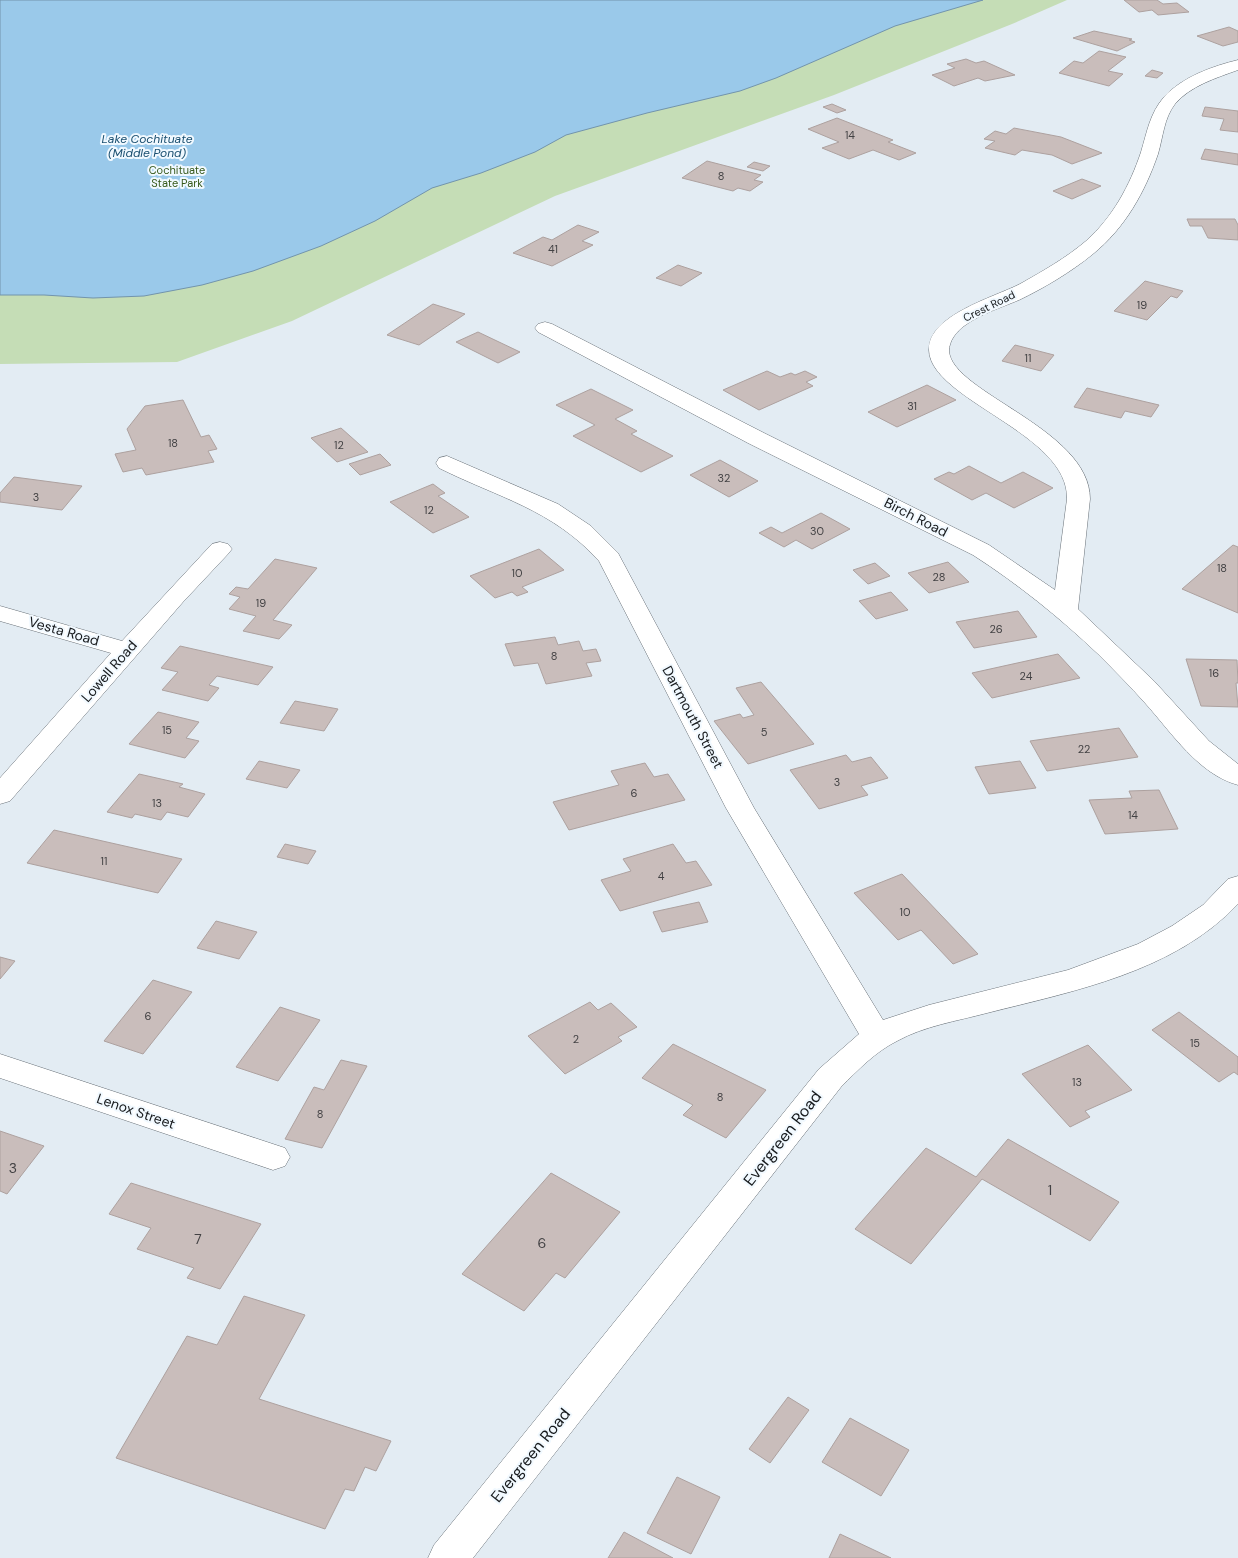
<svg xmlns="http://www.w3.org/2000/svg" width="1238" height="1558" viewBox="0 0 1238 1558" font-family="'DM Sans',sans-serif">
<style>
.green{fill:#c5ddb6}
.water{fill:#9ac9ea;stroke:#7294ac}
.building{fill:#c9bdbb;stroke:#ada19f}
.lines{fill:none;stroke-linecap:round;stroke-linejoin:round}
.street-casing{stroke:#697178;stroke-width:1}
.street{fill:#fff;fill-rule:evenodd}
.labels{text-anchor:middle;stroke-width:4;stroke-linejoin:round;paint-order:stroke}
.number-label{font-size:11px;fill:#434244}
.far-park-label{font-size:11px;fill:#37591b;stroke:#f1f9ff}
.far-street-label{font-size:11px;fill:#16191c;stroke:#f1f9ff}
.far-water-label{font-size:12px;font-style:italic;fill:#1a4f70;stroke:#f1f9ff}
.street-label{font-size:14px;fill:#16191c;stroke:#f1f9ff}
.near-number-label{font-size:14px;fill:#434244}
.near-street-label{font-size:16px;fill:#16191c;stroke:#f1f9ff}
</style>
<rect width="100%" height="100%" fill="#e3ecf3"/>
<polygon class="green" points="0,0 1067,0 1012,24 834,95 555,196 292,321 177,362 0,364"/>
<polygon class="water" points="0,0 983,0 895,26 776,78 740,91 647,113 566,135 535,152 481,173 432,188 375,221 321,246 253,271 202,285 144,296 93,298 44,295 0,295"/>
<g class="building">
<polygon points="1124,0 1157,0 1163,4 1177,3 1189,12 1158,15 1152,10 1139,12"/>
<polygon points="1229,27 1238,31 1238,42 1223,46 1197,36"/>
<polygon points="1094,31 1132,39 1129,40 1135,42 1117,51 1073,38"/>
<polygon points="1099,51 1126,57 1108,71 1123,74 1109,86 1059,73 1074,61 1083,63"/>
<polygon points="966,59 976,63 984,61 1015,75 985,81 978,78 954,86 932,75 955,68 947,64"/>
<polygon points="1152,70 1163,73 1157,78 1145,76"/>
<polygon points="832,104 846,110 837,113 823,107"/>
<polygon points="1205,107 1238,111 1238,132 1220,130 1224,119 1202,116"/>
<polygon points="837,118 893,140 888,142 916,153 899,160 873,150 849,159 822,148 839,142 808,129"/>
<polygon points="1014,128 1061,137 1102,153 1072,164 1052,155 1022,150 1015,155 985,148 995,141 984,139 995,131 1006,134"/>
<polygon points="1205,149 1238,154 1238,165 1201,159"/>
<polygon points="707,161 761,175 754,180 763,182 750,191 738,188 733,191 682,178"/>
<polygon points="754,162 770,166 763,171 747,167"/>
<polygon points="1082,179 1101,186 1072,199 1053,191"/>
<polygon points="1187,219 1235,219 1238,225 1238,240 1208,238 1202,226 1190,226"/>
<polygon points="578,225 599,232 582,241 593,245 552,266 513,253 543,237 552,240"/>
<polygon points="678,265 702,273 681,286 656,278"/>
<polygon points="1145,281 1183,291 1177,298 1171,296 1147,320 1114,311"/>
<polygon points="433,304 465,314 419,345 387,335"/>
<polygon points="478,332 520,352 498,363 456,342"/>
<polygon points="1015,345 1054,355 1041,371 1002,361"/>
<polygon points="767,371 780,377 791,373 795,375 805,371 817,377 806,382 813,386 759,410 723,390"/>
<polygon points="927,385 956,400 897,427 868,412"/>
<polygon points="1087,388 1159,405 1151,417 1125,411 1121,418 1074,407"/>
<polygon points="591,389 633,410 615,419 637,431 631,434 673,456 641,472 573,436 595,425 556,405"/>
<polygon points="183,400 201,437 209,435 217,449 208,451 214,462 146,475 142,468 123,472 115,454 136,450 127,429 145,406"/>
<polygon points="341,428 368,452 337,462 311,438"/>
<polygon points="380,454 391,465 360,475 349,464"/>
<polygon points="720,460 758,481 729,497 690,475"/>
<polygon points="969,466 1001,483 1023,472 1053,488 1014,508 986,493 972,500 934,479 949,472 954,474"/>
<polygon points="14,477 82,486 62,510 0,502 0,493"/>
<polygon points="433,484 445,493 438,496 469,517 433,533 390,502"/>
<polygon points="821,513 850,529 812,549 796,540 784,547 759,533 771,527 782,533"/>
<polygon points="1233,545 1238,547 1238,613 1182,589"/>
<polygon points="539,549 564,570 522,587 528,592 517,596 512,592 495,598 470,576"/>
<polygon points="275,559 317,568 273,620 292,625 279,639 243,631 256,616 229,609 240,597 229,594 236,587 248,589"/>
<polygon points="948,562 969,582 929,593 908,573"/>
<polygon points="875,563 890,576 868,584 853,570"/>
<polygon points="891,592 908,610 876,619 859,601"/>
<polygon points="1018,611 1037,637 974,648 956,622"/>
<polygon points="555,637 558,645 579,641 583,651 596,649 601,661 586,663 592,676 546,684 538,663 514,666 505,644"/>
<polygon points="180,646 273,667 258,685 217,676 209,685 219,688 208,701 162,690 178,672 161,668"/>
<polygon points="1058,654 1080,678 992,698 972,673"/>
<polygon points="1186,659 1237,660 1238,683 1236,683 1238,707 1201,706"/>
<polygon points="761,682 814,744 748,764 714,721 740,714 743,718 754,715 736,688"/>
<polygon points="295,701 338,709 324,731 280,723"/>
<polygon points="158,712 199,722 186,738 199,741 185,758 129,744"/>
<polygon points="1119,728 1138,757 1047,771 1030,741"/>
<polygon points="846,755 852,762 871,757 888,778 861,786 868,795 819,809 790,770"/>
<polygon points="259,761 300,770 287,788 246,779"/>
<polygon points="1020,761 1036,788 989,794 975,767"/>
<polygon points="645,763 654,777 668,774 685,800 569,830 553,802 619,785 611,771"/>
<polygon points="139,774 183,784 179,787 205,794 188,817 167,812 161,820 135,814 132,818 107,812"/>
<polygon points="1159,790 1178,829 1105,834 1089,800 1132,798 1129,791"/>
<polygon points="54,830 182,859 158,893 27,863"/>
<polygon points="285,844 316,851 308,864 277,857"/>
<polygon points="673,844 686,863 696,861 712,885 620,911 601,880 631,871 623,859"/>
<polygon points="902,874 978,954 953,964 921,930 898,940 854,893"/>
<polygon points="699,902 708,922 662,932 653,912"/>
<polygon points="216,921 257,932 239,959 197,948"/>
<polygon points="0,957 15,961 0,979"/>
<polygon points="153,980 192,992 143,1054 104,1041"/>
<polygon points="590,1002 598,1010 611,1003 637,1027 618,1037 622,1041 565,1074 528,1036"/>
<polygon points="280,1007 320,1020 278,1081 236,1067"/>
<polygon points="1179,1012 1238,1057 1238,1075 1234,1072 1219,1082 1152,1030"/>
<polygon points="673,1044 766,1090 726,1138 683,1115 693,1105 642,1078"/>
<polygon points="1088,1045 1132,1090 1085,1111 1090,1117 1070,1127 1022,1074"/>
<polygon points="341,1060 367,1066 322,1148 285,1139 314,1087 324,1090"/>
<polygon points="0,1131 44,1146 7,1194 0,1191"/>
<polygon points="1008,1139 1119,1202 1090,1241 982,1179 911,1264 855,1229 926,1148 976,1177"/>
<polygon points="551,1173 620,1212 565,1278 556,1273 524,1311 462,1274"/>
<polygon points="131,1183 261,1224 220,1289 187,1278 194,1268 137,1249 151,1228 109,1214"/>
<polygon points="244,1296 305,1315 259,1399 391,1441 376,1471 365,1467 354,1491 345,1489 325,1529 116,1458 187,1336 217,1345"/>
<polygon points="788,1397 809,1410 770,1463 749,1449"/>
<polygon points="850,1418 909,1450 881,1496 822,1462"/>
<polygon points="677,1477 720,1497 691,1554 647,1533"/>
<polygon points="624,1532 673,1558 608,1558"/>
<polygon points="840,1534 891,1558 829,1558"/>
</g>
<g class="lines">
<defs>
<g id="street">
<path d="M1238,60V70C1216,78 1190,86 1175,104C1164,118 1163,137 1158,154C1145,192 1125,228 1093,254C1071,272 1044,288 1019,300C1000,308 980,314 964,326C956,332 949,341 949,351C952,393 1090,429 1090,499L1078,609L1154,681L1209,741L1238,764V785C1198,774 1172,733 1145,703C1130,686 1114,670 1098,654C1059,617 1018,584 973,555L748,443L538,332L535,328L538,324L545,322L552,324L764,433L989,545L1055,590L1067,499C1069,433 930,400 929,350C928,315 995,297 1020,284C1043,271 1066,258 1086,241C1113,217 1130,185 1141,152C1147,132 1150,113 1164,97C1182,77 1213,66 1238,60Z"/>
<path d="M447,456L558,504L591,526L618,553L754,808L883,1020L929,1005L1068,970L1138,944L1172,926L1203,905L1228,879L1238,876V904C1174,972 1074,991 987,1013C957,1021 924,1026 897,1041C875,1052 858,1070 841,1087L473,1558H428L434,1545L819,1069L859,1034L726,808L599,561C552,509 499,498 439,468L436,463L439,458Z"/>
<polygon points="220,542 228,544 232,549 228,554 183,602 10,801 0,804 0,778 111,653 0,621 0,606 122,641 212,544"/>
<polygon points="0,1054 285,1148 290,1157 285,1166 273,1170 0,1078"/>
</g>
</defs>
<use href="#street" class="street-casing"/>
<use href="#street" class="street"/>
</g>
<g class="labels">
<g class="number-label">
<text x="850" y="139">14</text>
<text x="721" y="180">8</text>
<text x="553" y="253">41</text>
<text x="1142" y="309">19</text>
<text x="1028" y="362">11</text>
<text x="912" y="410">31</text>
<text x="173" y="447">18</text>
<text x="339" y="449">12</text>
<text x="724" y="482">32</text>
<text x="36" y="501">3</text>
<text x="429" y="514">12</text>
<text x="817" y="535">30</text>
<text x="1222" y="572">18</text>
<text x="517" y="577">10</text>
<text x="939" y="581">28</text>
<text x="261" y="607">19</text>
<text x="996" y="633">26</text>
<text x="554" y="660">8</text>
<text x="1214" y="677">16</text>
<text x="1026" y="680">24</text>
<text x="167" y="734">15</text>
<text x="764" y="736">5</text>
<text x="1084" y="753">22</text>
<text x="837" y="786">3</text>
<text x="634" y="797">6</text>
<text x="157" y="807">13</text>
<text x="1133" y="819">14</text>
<text x="104" y="865">11</text>
<text x="661" y="880">4</text>
<text x="905" y="916">10</text>
<text x="148" y="1020">6</text>
<text x="576" y="1043">2</text>
<text x="1195" y="1047">15</text>
<text x="1077" y="1086">13</text>
<text x="720" y="1101">8</text>
<text x="320" y="1118">8</text>
</g>
<g class="far-park-label">
<text x="177" y="174">Cochituate<tspan x="177" dy="13">State Park</tspan></text>
</g>
<g class="far-street-label">
<text transform="translate(989 306) rotate(-26)" y="4">Crest Road</text>
</g>
<g class="far-water-label">
<text x="147" y="143">Lake Cochituate<tspan x="147" dy="14">(Middle Pond)</tspan></text>
</g>
<g class="street-label">
<text transform="translate(916 517) rotate(27)" y="5">Birch Road</text>
<text transform="translate(64 631) rotate(16)" y="5">Vesta Road</text>
<text transform="translate(109 671) rotate(-49)" y="5">Lowell Road</text>
<text transform="translate(693 717) rotate(62)" y="5">Dartmouth Street</text>
<text transform="translate(136 1111) rotate(19)" y="5">Lenox Street</text>
</g>
<g class="near-number-label">
<text x="13" y="1173">3</text>
<text x="1050" y="1195">1</text>
<text x="198" y="1244">7</text>
<text x="542" y="1248">6</text>
</g>
<g class="near-street-label">
<text transform="translate(782 1138) rotate(-52)" y="6">Evergreen Road</text>
<text transform="translate(530 1455) rotate(-51)" y="6">Evergreen Road</text>
</g>
</g>
</svg>
